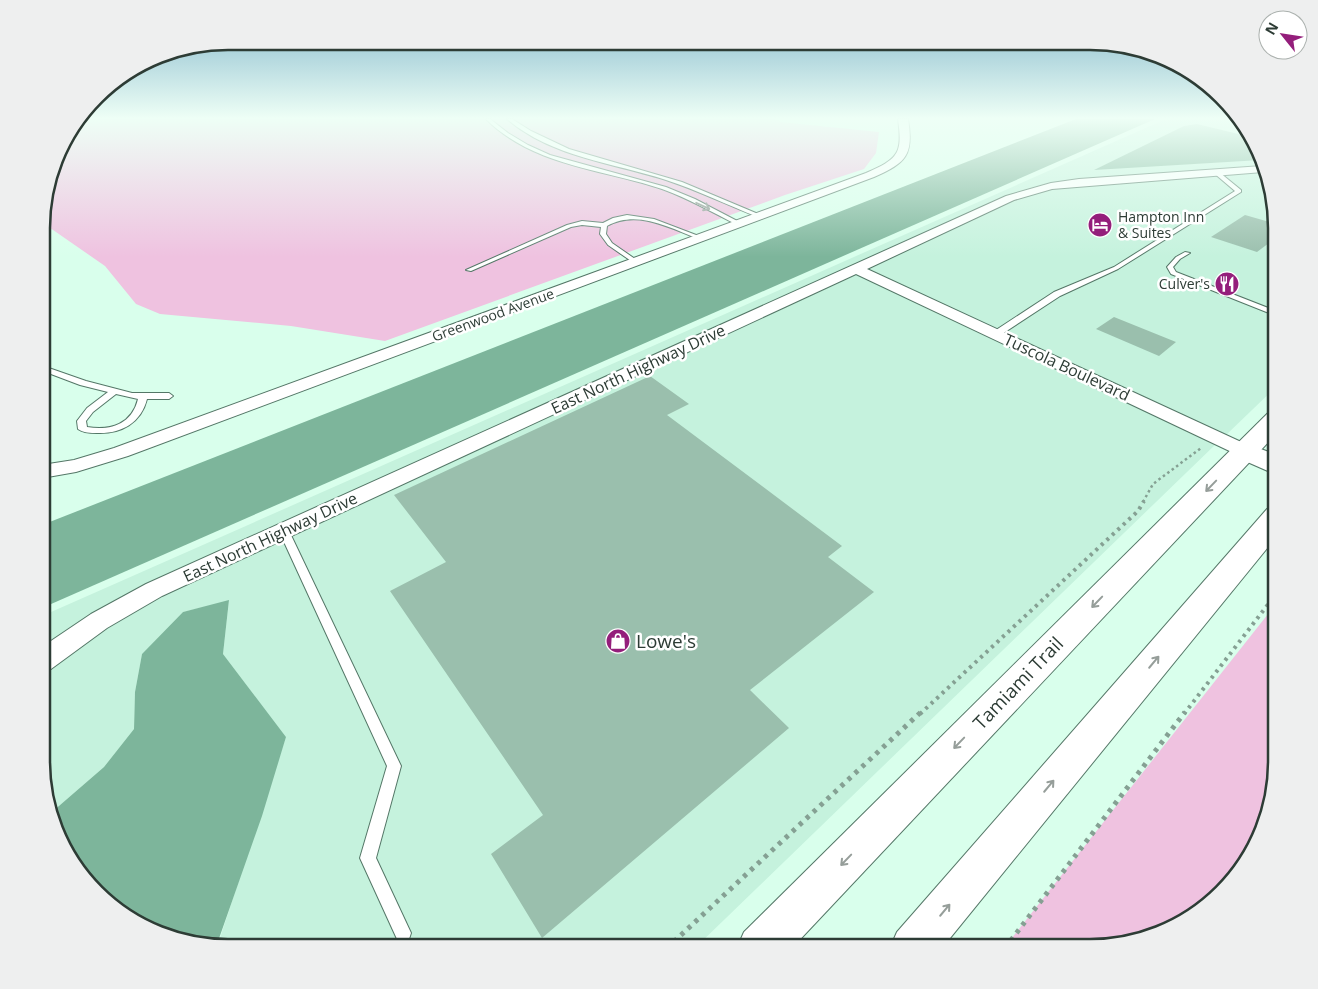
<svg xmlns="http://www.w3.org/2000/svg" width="1318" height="989" viewBox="0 0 1318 989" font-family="'Open Sans',sans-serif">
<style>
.built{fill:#c5f2dd}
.green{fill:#efc2e0}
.water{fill:#7db59b}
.building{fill:#9abfad}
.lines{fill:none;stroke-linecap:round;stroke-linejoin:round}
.lane-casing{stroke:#547767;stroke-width:2}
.street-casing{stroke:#547767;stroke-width:2}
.secondary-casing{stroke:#547767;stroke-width:2}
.primary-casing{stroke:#547767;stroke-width:2}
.path-far2{stroke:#85a093;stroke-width:2.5;stroke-dasharray:2.5 3;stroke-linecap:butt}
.path-far1{stroke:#85a093;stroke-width:4;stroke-dasharray:3 4.5;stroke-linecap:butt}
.path{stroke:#85a093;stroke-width:5;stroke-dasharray:4 5.5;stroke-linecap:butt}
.lane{fill:#fff;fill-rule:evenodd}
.street{fill:#fff;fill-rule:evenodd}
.secondary{fill:#fff;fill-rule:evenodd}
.primary{fill:#fff;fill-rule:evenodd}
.oneway{stroke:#969e9a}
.labels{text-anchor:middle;stroke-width:5;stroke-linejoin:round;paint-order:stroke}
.far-poi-label{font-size:14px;fill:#2d3c35;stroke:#fff;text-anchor:start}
.far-street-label{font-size:14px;fill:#2d3c35;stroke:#fff}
.street-label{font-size:16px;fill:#2d3c35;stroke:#fff}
.near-poi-label{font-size:19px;fill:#2d3c35;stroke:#fff;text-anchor:start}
.near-street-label{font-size:19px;fill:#2d3c35;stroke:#fff}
.rim{fill:none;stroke:#2d3c35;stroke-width:2.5}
</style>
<rect width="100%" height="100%" fill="#d9ffec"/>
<g class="built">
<polygon points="1166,119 1219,119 1242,125 1251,137 1197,124 1096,169 1261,160 1263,167 1074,180 1046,184 1003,197 148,584 92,615 42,649 42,616"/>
<polygon points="1264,172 1277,228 1277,386 1225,436 867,269 1016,200 1056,188 1112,181"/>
<polygon points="858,274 1217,443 695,948 217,947 286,737 223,654 229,601 183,612 142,654 135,692 134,729 104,767 52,812 42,774 42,675 53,664 106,628 159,597"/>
</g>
<g class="green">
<path d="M79,119H775L780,122L879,132L876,153L864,169L785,195L385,341L291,326L160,314L136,304L105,266L43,223C43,190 58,144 79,119Z"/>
<polygon points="1276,604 1276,774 1262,833 1231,884 1172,929 1090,948 1004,948"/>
</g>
<g class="water">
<polygon points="1076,119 1155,119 42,608 42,525"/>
<polygon points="1197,124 1251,137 1258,146 1261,160 1094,170 1184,126"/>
<polygon points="229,600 223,654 286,737 262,816 216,947 157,934 105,902 61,844 52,812 104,767 134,729 135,692 142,654 183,612"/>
</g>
<g class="building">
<polygon points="1245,215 1276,224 1277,237 1257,252 1211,237"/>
<polygon points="1114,317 1176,342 1159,356 1096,329"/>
<polygon points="650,376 689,404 667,415 842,546 828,557 874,592 750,690 789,728 542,938 491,854 543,815 390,591 446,562 394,495"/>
</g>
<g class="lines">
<defs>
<g id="lane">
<path d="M486,119H490L508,133L528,145L550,155L666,187L695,199L743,224L738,225C713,213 688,198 662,189C602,169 533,166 486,119Z"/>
<path d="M507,119H512L531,131L569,149L682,182L763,216L758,217C727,205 697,190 666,180C613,163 551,157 507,119Z"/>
<polygon points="1215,172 1219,172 1241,190 1241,192 1118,269 1060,296 999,336 993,336 993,332 1054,292 1114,267 1235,191 1215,174"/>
<path d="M627,215L654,219L704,238L699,239C670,228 637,209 607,226L606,234L612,243L638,261V263H634L608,245L600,234L601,227L582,225L571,227L471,271L466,270L567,225L582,221L603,223L613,218Z"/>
<polygon points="1185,252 1190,253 1180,259 1173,267 1176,272 1276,311 1272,313 1269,313 1171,274 1167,267 1176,257"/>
<path d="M43,366L86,381L132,393H169L173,396L169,399H147C141,423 121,434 97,433C91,433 83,433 78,429L77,421L87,408L108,392L80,385L43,371ZM116,394L138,399C132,424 111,431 87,427L86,421L93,412Z"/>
<polygon points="284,527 288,528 289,531 401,766 376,858 411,933 409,939 403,941 397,939 360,858 387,766 279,531 280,528"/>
</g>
<g id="street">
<path d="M898,119H908C914,155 906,163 874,177L128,456L76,472L42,478V465L74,460L114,448L866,173C898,159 903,154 898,119Z"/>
<polygon points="1262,166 1263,172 1052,189 1014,200 867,269 1252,447 1254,451 1252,455 1245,457 1238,455 856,274 162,596 107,628 51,669 42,672 42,647 91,614 146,584 1006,196 1051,183 1079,179"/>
</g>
<polygon id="secondary" points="1245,443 1277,455 1277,475 1236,457 1232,451 1236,445"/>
<g id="primary">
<polygon points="1277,411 1277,433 792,948 737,948 744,932 1268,413"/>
<polygon points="1277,506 1277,536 942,948 890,948 897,932 1267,509"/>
</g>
</defs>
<use href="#lane" class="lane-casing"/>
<use href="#street" class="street-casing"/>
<use href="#secondary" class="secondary-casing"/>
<use href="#primary" class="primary-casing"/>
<polyline class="path-far2" points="1143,502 1153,484 1201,448"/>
<g class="path-far1">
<polyline points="920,714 1138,511 1144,501"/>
<polyline points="1184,714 1276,594"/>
</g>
<g class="path">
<polyline points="667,948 921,712"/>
<polyline points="1005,948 1185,712"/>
</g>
<use href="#lane" class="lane"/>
<use href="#street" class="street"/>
<use href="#secondary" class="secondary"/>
<use href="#primary" class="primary"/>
</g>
<defs><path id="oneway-shaft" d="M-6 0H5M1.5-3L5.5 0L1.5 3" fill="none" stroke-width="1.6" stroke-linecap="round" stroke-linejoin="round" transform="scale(1.25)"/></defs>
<g class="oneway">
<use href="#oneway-shaft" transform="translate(703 206) rotate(25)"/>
<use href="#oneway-shaft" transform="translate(1211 486) rotate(134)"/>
<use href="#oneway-shaft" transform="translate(1097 602) rotate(134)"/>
<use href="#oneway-shaft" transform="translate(1154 662) rotate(-50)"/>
<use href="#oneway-shaft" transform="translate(959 743) rotate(134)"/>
<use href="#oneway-shaft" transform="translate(1049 786) rotate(-50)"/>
<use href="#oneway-shaft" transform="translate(846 860) rotate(134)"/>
<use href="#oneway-shaft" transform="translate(945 910) rotate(-50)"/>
</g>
<linearGradient id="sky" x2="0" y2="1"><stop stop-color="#7db4c9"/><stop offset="0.46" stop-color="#eefff6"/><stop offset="1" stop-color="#eefff6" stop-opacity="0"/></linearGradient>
<rect width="1318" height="257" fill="url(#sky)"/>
<defs>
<symbol id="hotel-disc" viewBox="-11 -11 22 22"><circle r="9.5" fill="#941e7b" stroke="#fff"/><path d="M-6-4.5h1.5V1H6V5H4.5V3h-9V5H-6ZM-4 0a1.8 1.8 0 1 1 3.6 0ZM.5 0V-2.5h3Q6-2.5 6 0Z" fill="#fff"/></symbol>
<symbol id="restaurant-disc" viewBox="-11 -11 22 22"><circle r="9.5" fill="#941e7b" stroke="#fff"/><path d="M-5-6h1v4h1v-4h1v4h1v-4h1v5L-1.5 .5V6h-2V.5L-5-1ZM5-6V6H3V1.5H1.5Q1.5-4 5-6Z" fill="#fff"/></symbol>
<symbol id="shop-disc" viewBox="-11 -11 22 22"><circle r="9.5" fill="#941e7b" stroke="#fff"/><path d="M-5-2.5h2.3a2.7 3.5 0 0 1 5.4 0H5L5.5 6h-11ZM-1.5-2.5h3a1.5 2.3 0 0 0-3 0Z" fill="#fff"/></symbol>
</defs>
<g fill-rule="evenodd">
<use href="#hotel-disc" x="1086" y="211" width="28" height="28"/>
<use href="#restaurant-disc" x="1213" y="270" width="28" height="28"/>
<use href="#shop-disc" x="604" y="627" width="28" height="28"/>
</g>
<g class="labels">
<g class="far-poi-label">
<text x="1118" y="222">Hampton Inn<tspan x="1118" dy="16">&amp; Suites</tspan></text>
<text x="1210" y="289" text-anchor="end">Culver's</text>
</g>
<g class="far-street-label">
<text transform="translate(493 315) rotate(-20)" y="5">Greenwood Avenue</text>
</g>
<g class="street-label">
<text transform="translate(1067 367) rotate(25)" y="6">Tuscola Boulevard</text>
<text transform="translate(638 369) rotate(-25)" y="6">East North Highway Drive</text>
<text transform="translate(270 537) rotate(-25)" y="6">East North Highway Drive</text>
</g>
<g class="near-poi-label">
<text x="636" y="648">Lowe's</text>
</g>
<g class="near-street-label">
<text transform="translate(1018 683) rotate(-46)" y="7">Tamiami Trail</text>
</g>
</g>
<path d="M0 0H1318V989H0ZM228 50H1090A178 178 0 0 1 1268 228V761A178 178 0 0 1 1090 939H228A178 178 0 0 1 50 761V228A178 178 0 0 1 228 50Z" fill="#eeefef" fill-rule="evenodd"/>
<path class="rim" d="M228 50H1090A178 178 0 0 1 1268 228V761A178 178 0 0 1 1090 939H228A178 178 0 0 1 50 761V228A178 178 0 0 1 228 50Z"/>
<g transform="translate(1283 35) rotate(300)"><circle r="24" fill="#ffffff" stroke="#abb1ae"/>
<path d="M0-4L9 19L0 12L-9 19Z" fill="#941e7b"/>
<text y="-8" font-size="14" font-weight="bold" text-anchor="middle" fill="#2d3c35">N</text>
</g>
</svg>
